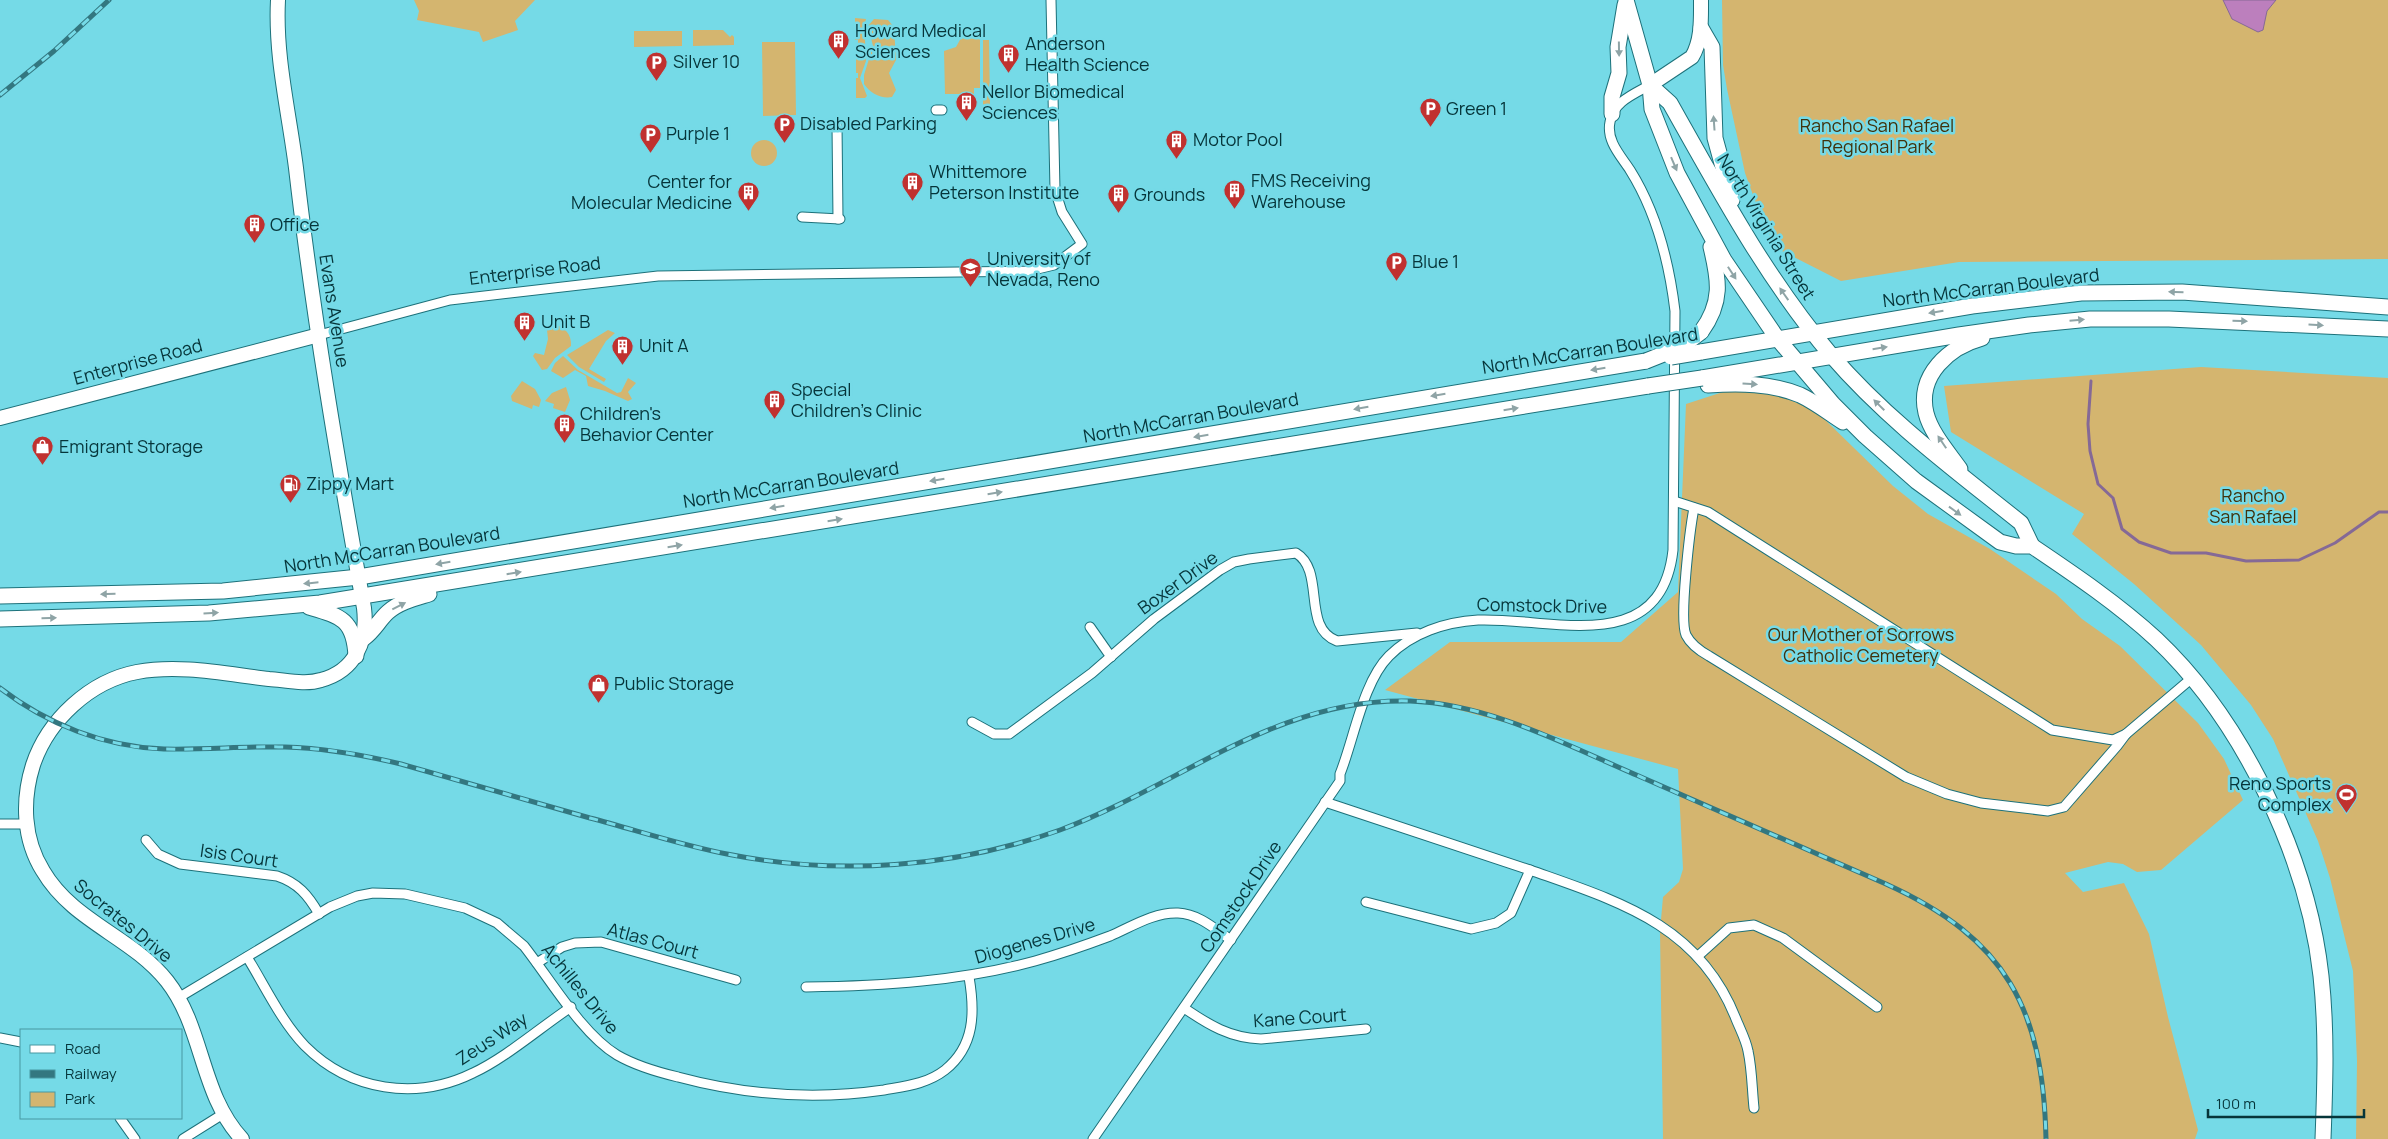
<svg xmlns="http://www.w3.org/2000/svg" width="2388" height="1139" viewBox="0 0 2388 1139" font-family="Manrope,sans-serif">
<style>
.green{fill:#d4b56f}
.water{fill:#bc7fbd;stroke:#856996}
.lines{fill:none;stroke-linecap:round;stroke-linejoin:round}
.stream{stroke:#856996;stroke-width:3}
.street-casing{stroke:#1d717a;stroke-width:11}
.secondary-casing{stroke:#1d717a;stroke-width:16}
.primary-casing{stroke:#1d717a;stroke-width:17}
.street{stroke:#fff;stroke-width:9}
.secondary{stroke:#fff;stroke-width:14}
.primary{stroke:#fff;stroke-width:15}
.rail-casing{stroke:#337780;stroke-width:5}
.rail{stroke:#75dae7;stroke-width:3;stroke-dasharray:9;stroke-linecap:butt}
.primary-bridge-casing{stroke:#1d717a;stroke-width:17;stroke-linecap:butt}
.primary-bridge{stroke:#fff;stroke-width:15}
.oneway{fill:#8fa4a6}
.labels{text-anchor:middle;stroke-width:5;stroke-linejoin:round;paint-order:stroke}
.poi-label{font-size:18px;fill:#06353a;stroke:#75dae7;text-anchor:start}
.park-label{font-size:18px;fill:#41320c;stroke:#75dae7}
.street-label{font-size:18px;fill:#06353a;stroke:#75dae7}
</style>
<rect width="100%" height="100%" fill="#75dae7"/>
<g class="green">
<polygon points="414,0 535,0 515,21 518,30 483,42 479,32 417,20 419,11"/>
<polygon points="1722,0 2388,0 2388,259 1959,262 1841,281 1780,250 1765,228 1745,173 1727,89 1723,65"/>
<polygon points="855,18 866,19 862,35 865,40 866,61 860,78 867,96 865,98 856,98 856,78 858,78 858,73 856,73 856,46 858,45 858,40 855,40"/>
<path d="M874,19L888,20L894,27L896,60L889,73L896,90L892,97C881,99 870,93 864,84V75L873,46L868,26Z"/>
<polygon points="693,30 723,30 730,37 732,35 734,37 734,45 693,46"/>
<polygon points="634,31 682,31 682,46 634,47"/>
<polygon points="961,38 980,39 980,88 974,88 974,94 945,94 944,51 956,47"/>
<polygon points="983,40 989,40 990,107 983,107"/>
<polygon points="762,42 795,42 796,115 763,116"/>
<circle cx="764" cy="153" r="13"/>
<path d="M552,324C564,326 572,334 571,346L555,358L547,369L542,370L533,356L535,353L544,355L548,339L547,330H552Z"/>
<polygon points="608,330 615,333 606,341 589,369 606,379 604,382 579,367 567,355"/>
<polygon points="563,356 578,370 617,393 621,392 628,378 636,383 628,392 632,399 628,401 605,391 588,386 586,376 575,370 563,378 551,371 555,363"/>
<polygon points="2201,367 2388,378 2388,1139 2356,1139 2357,1061 2353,971 2330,878 2318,841 2273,739 2251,705 2201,645 2134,584 2072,534 2084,514 1951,432 1944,386"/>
<polygon points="522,381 535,389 541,400 539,407 533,405 532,409 512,401 511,396"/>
<polygon points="566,387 570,400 565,412 553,408 554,404 545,401 552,393"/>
<polygon points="1726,391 1766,392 1788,399 1816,411 1893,486 1928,514 1990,549 2056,594 2082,619 2120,646 2198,723 2224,759 2243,800 2161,870 2137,872 2123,864 2108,862 2065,873 2083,892 2124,883 2149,934 2168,1017 2198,1130 2195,1139 1663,1139 1660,931 1663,897 1679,882 1683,869 1678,769 1385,690 1450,642 1621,642 1678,592 1686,404"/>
</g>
<polygon class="water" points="2223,0 2276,0 2267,11 2263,30 2258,32 2232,19"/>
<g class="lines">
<polyline class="stream" points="2091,381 2088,424 2090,451 2098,484 2113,498 2122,529 2139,542 2171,553 2206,553 2246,561 2299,560 2335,543 2379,512 2388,512"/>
<defs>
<g id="street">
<polyline points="936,110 942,110"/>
<polyline points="837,125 838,219"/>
<polyline points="802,217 840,219"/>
<polyline points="319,335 450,300 658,276 1029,271 1054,265 1082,244 1062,212 1055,190 1051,0"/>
<polyline points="1674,501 1708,512 2052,730 2113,740 2126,734 2192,678"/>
<path d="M1694,508C1690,529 1679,619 1686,635C1691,645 1700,651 1709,656L1906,777L1947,794L1981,803L2048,811L2064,807L2117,746L2126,734"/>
<polyline points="1090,627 1111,657"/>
<path d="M972,722L994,734H1009L1092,673L1154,619L1220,570L1234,562L1249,559L1296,553C1326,571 1301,628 1337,641L1417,633"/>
<polyline points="1325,802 1530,870 1511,913 1496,923 1471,929 1366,902"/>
<polyline points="0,824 27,824"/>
<path d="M146,840L158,854L180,864L277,876C298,883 308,895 319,914"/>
<path d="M1530,870C1617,901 1699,924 1736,1019C1740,1029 1746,1040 1748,1051C1752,1069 1752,1089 1754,1108"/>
<polyline points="1698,956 1729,928 1754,925 1783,938 1877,1007"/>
<path d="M247,957C265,986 281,1021 305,1046C350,1091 416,1101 473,1073C504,1059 541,1027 571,1007"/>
<polyline points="537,963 562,947 575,943 601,942 736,980"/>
<path d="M806,987C883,986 961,981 1035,961C1060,954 1086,945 1110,936C1131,927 1154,912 1178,913C1199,914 1215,929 1231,940"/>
<path d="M178,998L330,907L357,896L373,893L405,894L465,908L497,923L524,946C550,979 582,1034 617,1055C636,1066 657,1072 678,1077C745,1095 815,1100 884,1090C906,1086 927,1084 945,1070C975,1046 975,1012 969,977"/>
<path d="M1184,1008C1209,1025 1230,1038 1261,1039L1366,1029"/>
<polyline points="0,1038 21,1042"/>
<polyline points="120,1118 135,1139"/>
<polyline points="183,1139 223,1114"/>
<path d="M1093,1139L1340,781V774C1354,739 1363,682 1389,656C1412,633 1445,622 1478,620C1551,617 1661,659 1673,550L1675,311C1669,261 1657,213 1630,170C1621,156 1606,141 1610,122C1613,102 1634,94 1650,85"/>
</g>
<g id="secondary">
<path d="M1650,85L1692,57C1702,40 1701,20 1701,0"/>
<polyline points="0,418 319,335"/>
<path d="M242,1139C200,1094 204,1028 167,981C131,936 73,922 43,871C23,839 22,800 33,765C48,720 90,681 137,672C180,664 226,674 269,679C285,680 305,685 321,680C355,671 368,641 364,608C338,462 313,316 296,168C289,112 275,57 278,0"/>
</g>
<g id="primary">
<path d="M1626,0L1650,85L1652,109L1677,173L1724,260L1777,338L1833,404L1865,436L1916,481L2000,542L2016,546H2032C2075,575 2118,604 2156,639C2243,721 2308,858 2321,976C2327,1031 2325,1085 2323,1139"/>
<polyline points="1701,28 1712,47 1715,138 1732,200"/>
<path d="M1650,85L1670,103C1719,190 1766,278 1831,355C1887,420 1955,470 2021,523L2032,546"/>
<polyline points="1612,114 1612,97 1619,73 1618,47 1625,5"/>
<path d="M1701,332C1723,302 1719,280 1711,247"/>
<polyline points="1701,352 1972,306 2081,293 2182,292 2388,307"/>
<polyline points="1702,378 1959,335 2029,325 2090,319 2169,319 2388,329"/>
<path d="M1708,385C1739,383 1771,383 1800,395C1815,402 1829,413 1843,422"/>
<path d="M1960,469C1948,452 1931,433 1926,413C1917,375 1949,347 1982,338"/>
<polyline points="0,596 223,591 359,577 1646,361"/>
<path d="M309,607C340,616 354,619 356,656"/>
<polyline points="0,619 209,613 320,603 1648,386"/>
<path d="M364,638C374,631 379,620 388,612C399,602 416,598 429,594"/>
</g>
</defs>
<use href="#street" class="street-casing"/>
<use href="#secondary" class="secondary-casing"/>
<use href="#primary" class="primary-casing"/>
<use href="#street" class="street"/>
<use href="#secondary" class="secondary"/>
<use href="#primary" class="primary"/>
<defs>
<g id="rail">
<polyline points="0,95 54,51 109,0"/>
<path d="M0,688C47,724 104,747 164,749C205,750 245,746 285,747C325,748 363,755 401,764C464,782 527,800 590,818C636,830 681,845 727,854C838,876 953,868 1060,830C1179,786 1277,697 1410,701C1491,704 1568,746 1641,777C1722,813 1804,848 1886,884C2007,939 2043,1009 2046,1139"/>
</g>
</defs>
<use href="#rail" class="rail-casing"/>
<use href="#rail" class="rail"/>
<defs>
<g id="primary-bridge">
<polyline points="1671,357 1701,352"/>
<polyline points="1646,361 1681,347 1701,332"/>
<polyline points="1648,386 1702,378"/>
</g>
</defs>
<use href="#primary-bridge" class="primary-bridge-casing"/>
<use href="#primary-bridge" class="primary-bridge"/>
</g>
<defs><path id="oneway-solid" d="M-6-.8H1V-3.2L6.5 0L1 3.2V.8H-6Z" transform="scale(1.25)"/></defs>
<g class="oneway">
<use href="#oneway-solid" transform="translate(1619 49) rotate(89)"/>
<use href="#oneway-solid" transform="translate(1714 123) rotate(-94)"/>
<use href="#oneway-solid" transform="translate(1674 164) rotate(67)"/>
<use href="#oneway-solid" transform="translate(1732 273) rotate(57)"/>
<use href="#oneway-solid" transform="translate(2176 292) rotate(-178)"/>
<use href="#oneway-solid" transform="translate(1784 294) rotate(-125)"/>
<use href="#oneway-solid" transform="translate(1936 312) rotate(171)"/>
<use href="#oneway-solid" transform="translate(2077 320) rotate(-5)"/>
<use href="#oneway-solid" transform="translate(2240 321) rotate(2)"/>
<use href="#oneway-solid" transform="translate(2316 325) rotate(3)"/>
<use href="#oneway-solid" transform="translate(1880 348) rotate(-9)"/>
<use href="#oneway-solid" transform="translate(1598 369) rotate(171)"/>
<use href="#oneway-solid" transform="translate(1750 384) rotate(4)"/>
<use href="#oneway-solid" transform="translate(1438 395) rotate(171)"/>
<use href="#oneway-solid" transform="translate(1879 405) rotate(-135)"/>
<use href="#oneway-solid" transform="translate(1361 408) rotate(170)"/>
<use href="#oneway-solid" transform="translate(1511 409) rotate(-9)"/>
<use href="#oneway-solid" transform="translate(1201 436) rotate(171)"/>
<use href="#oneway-solid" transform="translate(1942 442) rotate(-124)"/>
<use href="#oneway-solid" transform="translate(937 480) rotate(171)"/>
<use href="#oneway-solid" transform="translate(995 493) rotate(-9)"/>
<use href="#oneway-solid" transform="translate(777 507) rotate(171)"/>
<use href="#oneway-solid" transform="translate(1955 511) rotate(36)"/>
<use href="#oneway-solid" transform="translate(835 520) rotate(-9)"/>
<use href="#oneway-solid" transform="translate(675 546) rotate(-9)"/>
<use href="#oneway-solid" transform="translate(443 563) rotate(170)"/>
<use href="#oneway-solid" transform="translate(514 573) rotate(-9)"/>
<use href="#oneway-solid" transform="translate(311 583) rotate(174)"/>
<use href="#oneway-solid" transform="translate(108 594) rotate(179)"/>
<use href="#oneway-solid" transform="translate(399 606) rotate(-27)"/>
<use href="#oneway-solid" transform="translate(211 613) rotate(-3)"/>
<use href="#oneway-solid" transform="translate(49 618) rotate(-2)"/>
</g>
<defs>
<symbol id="building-pin" viewBox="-11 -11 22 30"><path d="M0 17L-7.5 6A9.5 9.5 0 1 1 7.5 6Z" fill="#c0312f" stroke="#75dae7"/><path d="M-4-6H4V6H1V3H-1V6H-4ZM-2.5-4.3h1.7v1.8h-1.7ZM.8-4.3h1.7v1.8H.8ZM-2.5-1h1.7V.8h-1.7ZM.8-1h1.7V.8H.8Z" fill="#fff"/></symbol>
<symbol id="parking-pin" viewBox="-11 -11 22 30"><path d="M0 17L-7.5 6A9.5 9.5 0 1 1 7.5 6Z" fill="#c0312f" stroke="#75dae7"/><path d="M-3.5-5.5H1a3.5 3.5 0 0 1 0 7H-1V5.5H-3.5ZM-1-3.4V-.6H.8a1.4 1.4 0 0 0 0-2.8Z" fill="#fff"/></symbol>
<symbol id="university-pin" viewBox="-11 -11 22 30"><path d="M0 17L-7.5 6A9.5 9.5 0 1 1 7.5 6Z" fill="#c0312f" stroke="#75dae7"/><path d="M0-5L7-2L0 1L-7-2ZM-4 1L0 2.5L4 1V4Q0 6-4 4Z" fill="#fff"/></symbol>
<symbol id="shop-pin" viewBox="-11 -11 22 30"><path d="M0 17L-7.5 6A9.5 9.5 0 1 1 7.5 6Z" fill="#c0312f" stroke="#75dae7"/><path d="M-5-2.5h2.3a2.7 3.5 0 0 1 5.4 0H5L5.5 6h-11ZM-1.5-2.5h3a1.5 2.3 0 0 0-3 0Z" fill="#fff"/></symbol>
<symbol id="fuel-pin" viewBox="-11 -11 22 30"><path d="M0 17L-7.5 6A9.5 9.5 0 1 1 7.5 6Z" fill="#c0312f" stroke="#75dae7"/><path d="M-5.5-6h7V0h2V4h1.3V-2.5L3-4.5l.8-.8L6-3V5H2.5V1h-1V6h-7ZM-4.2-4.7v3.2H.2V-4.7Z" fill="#fff"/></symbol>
<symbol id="stadium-pin" viewBox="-11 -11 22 30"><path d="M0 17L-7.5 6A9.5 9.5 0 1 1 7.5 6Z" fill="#c0312f" stroke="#75dae7"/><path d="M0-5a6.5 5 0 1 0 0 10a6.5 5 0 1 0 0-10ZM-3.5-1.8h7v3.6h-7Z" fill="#fff"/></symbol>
</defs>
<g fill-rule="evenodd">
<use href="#building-pin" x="826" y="28" width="25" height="34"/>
<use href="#building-pin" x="996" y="42" width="25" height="34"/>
<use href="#parking-pin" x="644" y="50" width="25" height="34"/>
<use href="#building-pin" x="954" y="90" width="25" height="34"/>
<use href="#parking-pin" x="1418" y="96" width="25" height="34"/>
<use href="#parking-pin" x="772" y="112" width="25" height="34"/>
<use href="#parking-pin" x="638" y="122" width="25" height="34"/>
<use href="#building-pin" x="1164" y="128" width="25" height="34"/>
<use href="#building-pin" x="900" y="170" width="25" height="34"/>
<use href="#building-pin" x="1222" y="178" width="25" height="34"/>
<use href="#building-pin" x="736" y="180" width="25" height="34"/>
<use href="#building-pin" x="1106" y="182" width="25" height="34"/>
<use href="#building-pin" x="242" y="212" width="25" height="34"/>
<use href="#parking-pin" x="1384" y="250" width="25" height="34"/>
<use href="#university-pin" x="958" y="256" width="25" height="34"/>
<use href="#building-pin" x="512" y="310" width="25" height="34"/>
<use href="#building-pin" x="610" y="334" width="25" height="34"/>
<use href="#building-pin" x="762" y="388" width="25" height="34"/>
<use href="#building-pin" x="552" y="412" width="25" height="34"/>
<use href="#shop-pin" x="30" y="434" width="25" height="34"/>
<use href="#fuel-pin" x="278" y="472" width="25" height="34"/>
<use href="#shop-pin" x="586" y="672" width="25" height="34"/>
<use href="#stadium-pin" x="2334" y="782" width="25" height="34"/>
</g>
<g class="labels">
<g class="poi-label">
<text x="855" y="37">Howard Medical<tspan x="855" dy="21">Sciences</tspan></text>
<text x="1025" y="50">Anderson<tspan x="1025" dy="21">Health Science</tspan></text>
<text x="673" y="68">Silver 10</text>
<text x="982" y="98">Nellor Biomedical<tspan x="982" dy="21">Sciences</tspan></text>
<text x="1446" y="115">Green 1</text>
<text x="800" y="130">Disabled Parking</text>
<text x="666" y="140">Purple 1</text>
<text x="1193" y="146">Motor Pool</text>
<text x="929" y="178">Whittemore<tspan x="929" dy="21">Peterson Institute</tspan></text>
<text x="1251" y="187">FMS Receiving<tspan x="1251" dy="21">Warehouse</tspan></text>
<text x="732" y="188" text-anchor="end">Center for<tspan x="732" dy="21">Molecular Medicine</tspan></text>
<text x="1134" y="201">Grounds</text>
<text x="270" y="231">Office</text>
<text x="987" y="265">University of<tspan x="987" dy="21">Nevada, Reno</tspan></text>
<text x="1412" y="268">Blue 1</text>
<text x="541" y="328">Unit B</text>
<text x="639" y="352">Unit A</text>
<text x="791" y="396">Special<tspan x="791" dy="21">Children's Clinic</tspan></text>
<text x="580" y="420">Children's<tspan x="580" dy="21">Behavior Center</tspan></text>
<text x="59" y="453">Emigrant Storage</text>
<text x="306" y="490">Zippy Mart</text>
<text x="614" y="690">Public Storage</text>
<text x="2331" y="790" text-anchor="end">Reno Sports<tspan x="2331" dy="21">Complex</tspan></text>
</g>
<g class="park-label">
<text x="1877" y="132">Rancho San Rafael<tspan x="1877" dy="21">Regional Park</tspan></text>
<text x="2253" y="502">Rancho<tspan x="2253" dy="21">San Rafael</tspan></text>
<text x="1861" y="641">Our Mother of Sorrows<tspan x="1861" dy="21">Catholic Cemetery</tspan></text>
</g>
<g class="street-label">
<text transform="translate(1766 227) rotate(58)" y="6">North Virginia Street</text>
<text transform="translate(535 271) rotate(-7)" y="6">Enterprise Road</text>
<text transform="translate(1991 288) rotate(-7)" y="6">North McCarran Boulevard</text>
<text transform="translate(334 311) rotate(81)" y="6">Evans Avenue</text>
<text transform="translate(1590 351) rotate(-9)" y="6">North McCarran Boulevard</text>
<text transform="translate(138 362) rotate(-15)" y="6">Enterprise Road</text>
<text transform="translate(1191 418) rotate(-10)" y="6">North McCarran Boulevard</text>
<text transform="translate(791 485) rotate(-9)" y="6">North McCarran Boulevard</text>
<text transform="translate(392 550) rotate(-9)" y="6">North McCarran Boulevard</text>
<text transform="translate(1178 583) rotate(-36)" y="6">Boxer Drive</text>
<text transform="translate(1542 606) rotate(1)" y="6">Comstock Drive</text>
<text transform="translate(239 856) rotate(8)" y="6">Isis Court</text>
<text transform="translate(1241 897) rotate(-56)" y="6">Comstock Drive</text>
<text transform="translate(123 921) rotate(39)" y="6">Socrates Drive</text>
<text transform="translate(653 941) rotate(15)" y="6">Atlas Court</text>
<text transform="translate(1035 941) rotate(-16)" y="6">Diogenes Drive</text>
<text transform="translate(580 989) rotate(51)" y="6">Achilles Drive</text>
<text transform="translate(1300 1018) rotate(-4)" y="6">Kane Court</text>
<text transform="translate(492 1039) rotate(-33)" y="6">Zeus Way</text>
</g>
</g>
<rect x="20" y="1029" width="162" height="90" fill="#75dae7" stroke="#4998a2"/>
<rect x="30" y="1045" width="25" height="8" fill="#ffffff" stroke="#4998a2"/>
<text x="65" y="1054" font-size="15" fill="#06353a">Road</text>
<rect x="30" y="1070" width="25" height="8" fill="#337780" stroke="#4998a2"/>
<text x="65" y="1079" font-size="15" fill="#06353a">Railway</text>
<rect x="30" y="1092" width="25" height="15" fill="#d4b56f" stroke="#4998a2"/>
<text x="65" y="1104" font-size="15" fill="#06353a">Park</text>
<path d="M2208 1109v8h156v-8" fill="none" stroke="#06353a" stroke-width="2.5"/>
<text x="2216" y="1109" font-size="15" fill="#06353a" stroke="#75dae7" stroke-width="4" paint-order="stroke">100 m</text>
</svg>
